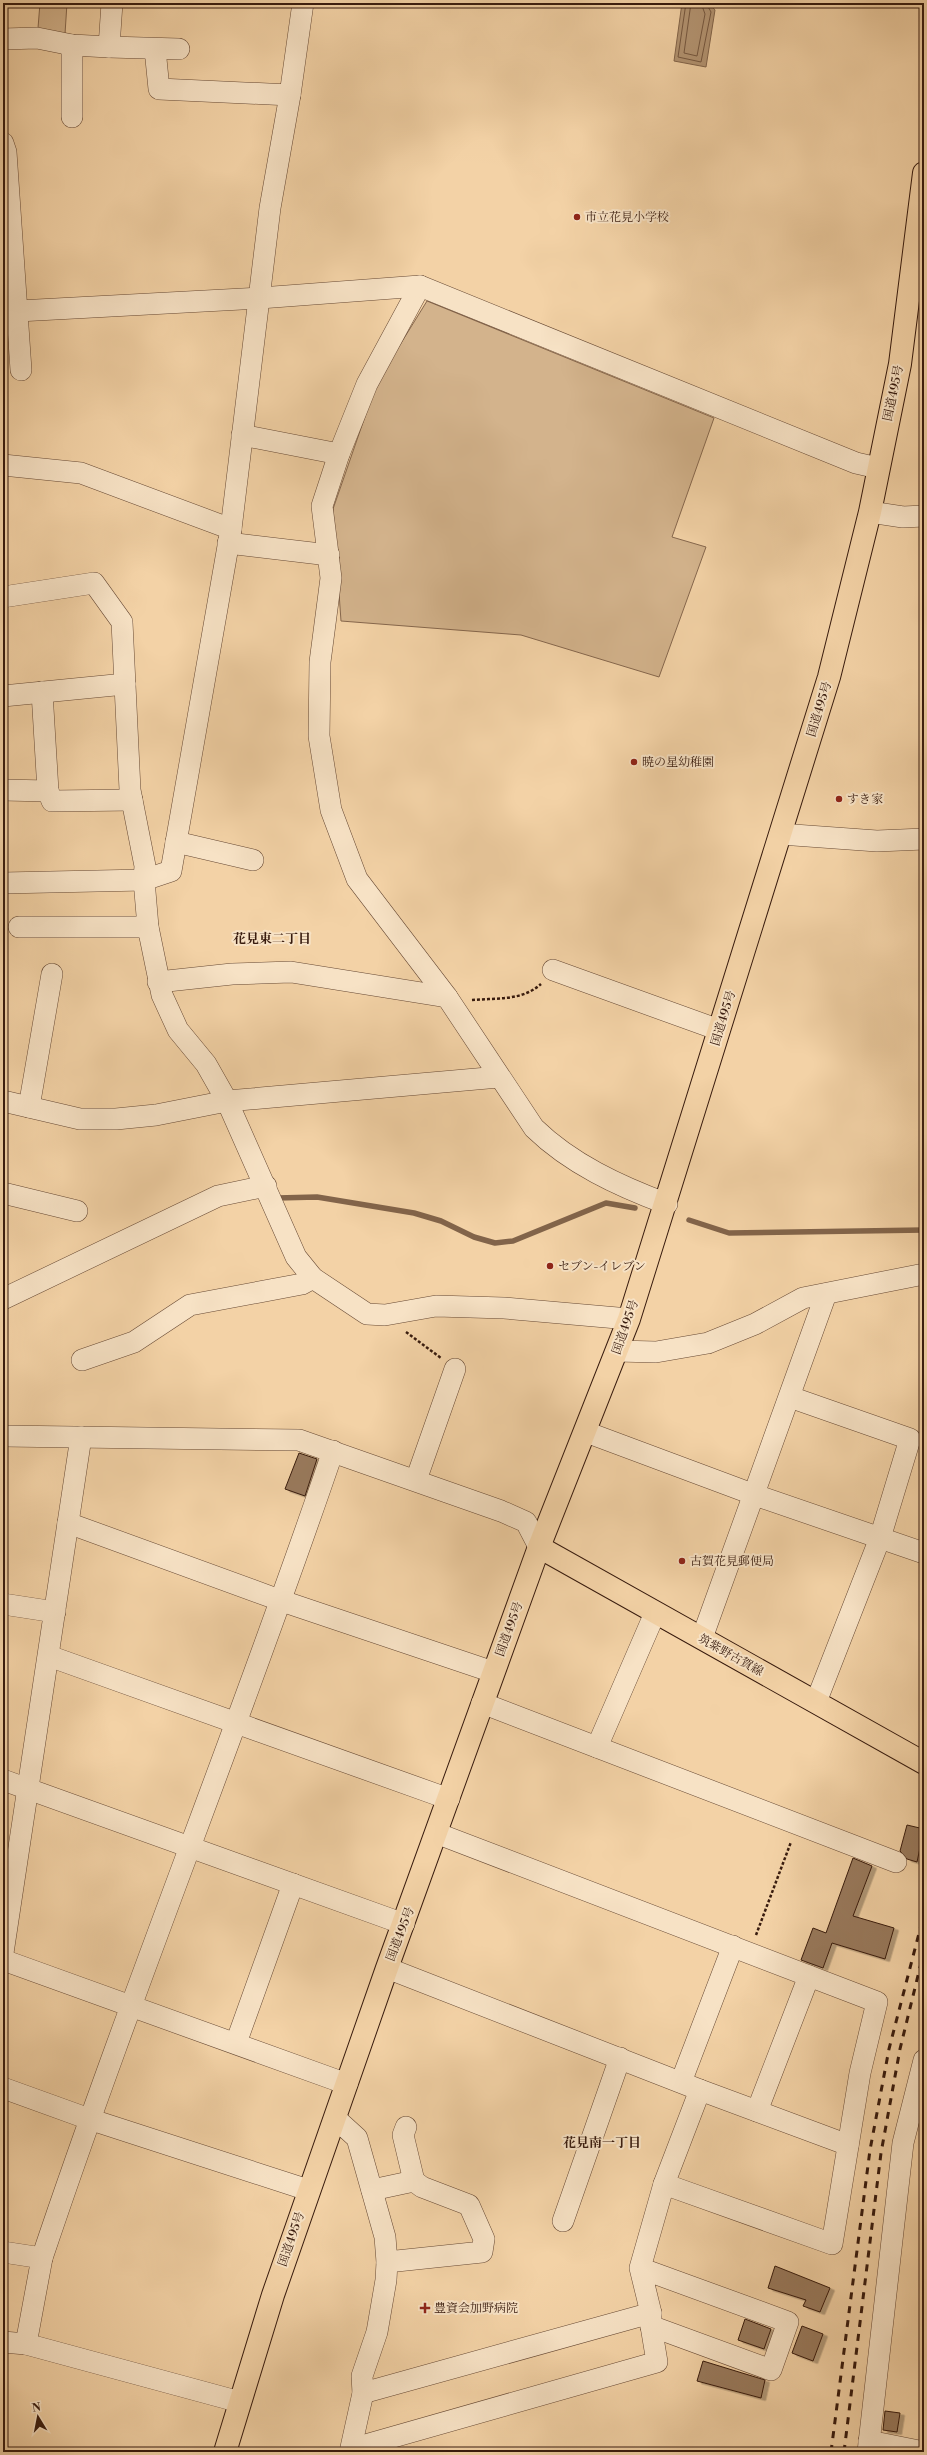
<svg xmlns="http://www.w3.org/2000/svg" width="927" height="2455" viewBox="0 0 927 2455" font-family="'Libre Bodoni','Noto Serif JP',serif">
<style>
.green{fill:#d3b38c;stroke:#86674d}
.water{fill:#b39472;stroke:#82644a}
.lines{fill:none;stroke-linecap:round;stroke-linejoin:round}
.shore{stroke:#765840;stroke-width:1}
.stream{stroke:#82644a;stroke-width:5.5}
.building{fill:#997a5d;stroke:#381b0e;filter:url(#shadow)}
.minor-casing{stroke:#674934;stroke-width:22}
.primary-casing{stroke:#381b0e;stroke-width:24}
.trunk-casing{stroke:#381b0e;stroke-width:24}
.path{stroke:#381b0e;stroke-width:2.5;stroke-dasharray:3 2;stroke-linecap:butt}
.minor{stroke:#f7e2c5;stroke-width:21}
.primary{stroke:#f3d2a6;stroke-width:22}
.trunk{stroke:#f3d2a6;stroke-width:22}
.rail{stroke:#381b0e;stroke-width:3;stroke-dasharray:7 7;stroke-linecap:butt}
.poi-dot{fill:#8f2418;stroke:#f7e2c5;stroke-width:1.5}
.labels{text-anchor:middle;stroke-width:4;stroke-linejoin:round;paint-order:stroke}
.poi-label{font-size:12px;fill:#381b0e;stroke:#f7e2c5;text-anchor:start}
.street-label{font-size:12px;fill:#381b0e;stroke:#f7e2c5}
.neighbourhood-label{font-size:13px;font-weight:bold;fill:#381b0e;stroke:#f7e2c5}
</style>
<defs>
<filter id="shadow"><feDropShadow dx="4.5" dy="2.5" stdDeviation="0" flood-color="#0004"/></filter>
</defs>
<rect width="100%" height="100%" fill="#f3d2a6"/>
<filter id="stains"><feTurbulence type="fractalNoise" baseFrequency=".005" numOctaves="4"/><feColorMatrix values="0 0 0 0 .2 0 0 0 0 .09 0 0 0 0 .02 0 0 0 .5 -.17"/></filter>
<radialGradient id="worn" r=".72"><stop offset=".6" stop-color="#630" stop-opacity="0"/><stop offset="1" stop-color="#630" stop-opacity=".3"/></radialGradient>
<g class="green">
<polygon points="40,3 67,3 65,34 38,28"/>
<polygon points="427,301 714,418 672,537 706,547 659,677 521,635 341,621 333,509 377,382"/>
</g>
<polygon class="water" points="682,3 709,3 715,10 706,67 674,61"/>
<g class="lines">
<g class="shore">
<polyline points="686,3 678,57 701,62 711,12 706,3"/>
<polyline points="691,3 684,53 697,56 705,14 701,3"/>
</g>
<g class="stream">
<polyline points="277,1198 317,1197 414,1213 441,1221 474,1237 495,1243 513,1241 606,1203 635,1208"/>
<polyline points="689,1220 729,1233 924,1230"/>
</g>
</g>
<g class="building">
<polygon points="299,1453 317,1459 305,1496 285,1489"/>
<polygon points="907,1825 924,1829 917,1862 907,1859 900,1851"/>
<polygon points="853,1858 872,1866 853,1916 894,1928 885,1959 832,1943 823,1968 801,1960 813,1928 826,1933"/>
<polygon points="775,2266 830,2288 820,2312 803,2306 806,2300 768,2288"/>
<polygon points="745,2319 771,2329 764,2349 738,2340"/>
<polygon points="802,2326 823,2334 813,2361 792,2353"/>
<polygon points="703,2361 765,2380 761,2398 697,2381"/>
<polygon points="885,2411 900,2413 897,2432 883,2430"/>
</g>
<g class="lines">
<defs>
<g id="minor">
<polyline points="3,39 37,38 72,45 109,47 112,3"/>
<polyline points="109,47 179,49"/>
<polyline points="155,49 159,89 290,95"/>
<polyline points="72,117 72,45"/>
<polyline points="3,143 6,152 21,370"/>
<path d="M420,286L367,384L339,454L322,506L331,578L320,662L319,736L331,810L357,879L447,997L534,1128C571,1164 619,1186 667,1204"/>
<polyline points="18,311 260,298 420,286 856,463 878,468"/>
<polyline points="242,435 339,454"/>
<polyline points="3,465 81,473 231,529"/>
<polyline points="870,512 903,517 924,516"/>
<polyline points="228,543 329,555"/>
<polyline points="3,597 94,583 122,622 130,790 145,866 144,880 148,927 162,995 178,1030 206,1064 227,1101 296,1257 313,1278 367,1314 385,1315 436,1306 504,1308 629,1319"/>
<polyline points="3,696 125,684"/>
<polyline points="3,790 48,791 42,692"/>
<polyline points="48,791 52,801 132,800"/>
<polyline points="780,834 877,841 924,839"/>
<polyline points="176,842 253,860"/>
<polyline points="3,883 144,880 171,871 231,529 270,208 290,95 303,3"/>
<polyline points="19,927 148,927"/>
<polyline points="553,970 719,1030"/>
<polyline points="158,982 232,974 291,972 447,997"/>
<polyline points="3,1101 80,1119 116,1119 156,1115 227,1101 499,1077"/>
<polyline points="29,1107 52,974"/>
<polyline points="3,1193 77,1211"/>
<polyline points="3,1299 218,1196 266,1186"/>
<polyline points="617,1351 656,1352 708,1343 755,1324 803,1298 924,1274"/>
<polyline points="82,1360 134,1342 190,1305 302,1284 313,1278"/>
<polyline points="790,1397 910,1439 880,1538 816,1702"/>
<polyline points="586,1432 755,1495 924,1553"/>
<polyline points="3,1436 299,1440 501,1511 526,1522 539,1547"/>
<polyline points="416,1480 455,1369"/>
<polyline points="68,1523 282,1601 493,1672"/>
<polyline points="3,1604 55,1612"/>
<polyline points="702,1638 826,1294"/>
<polyline points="49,1656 449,1799"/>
<polyline points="482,1703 896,1862"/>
<polyline points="597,1747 655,1613"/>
<polyline points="3,1780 404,1924"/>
<polyline points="436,1833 877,2002 860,2073 832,2244 664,2184 700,2090"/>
<polyline points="3,1953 81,1437"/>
<polyline points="3,1960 347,2084"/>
<polyline points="387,1968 700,2090 848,2145"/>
<polyline points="236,2043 293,1884"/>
<polyline points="681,2082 733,1946"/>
<polyline points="3,2088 89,2119 308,2190"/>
<polyline points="757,2111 809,1976"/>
<polyline points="335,2118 357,2138 385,2237 387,2262 386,2280 377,2332 362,2376 363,2393 350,2452"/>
<polyline points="406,2127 403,2135 414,2181"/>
<polyline points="372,2190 414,2181 422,2187 469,2205 484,2239 482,2252 387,2262"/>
<polyline points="563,2221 620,2058"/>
<polyline points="3,2252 42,2258 26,2344 240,2402"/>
<path d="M42,2258C133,1987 241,1722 333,1451"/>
<polyline points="640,2268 651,2313 651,2326 771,2370 788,2322 640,2268 664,2184"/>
<polyline points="3,2342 26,2344"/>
<polyline points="363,2393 651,2313"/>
<polyline points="869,2441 924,2452"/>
<polyline points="351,2449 657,2362 651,2326"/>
<polyline points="868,2452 903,2143 924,2060"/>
</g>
<polyline id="primary" points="539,1547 924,1763"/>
<polyline id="trunk" points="225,2452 273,2295 387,1968 539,1547 629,1319 829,677 870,512 900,364 924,173"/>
</defs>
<use href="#minor" class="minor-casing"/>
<use href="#primary" class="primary-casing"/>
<use href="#trunk" class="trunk-casing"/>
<g class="path">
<path d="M472,1000C496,998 522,1001 541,984"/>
<polyline points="406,1332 441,1358"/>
<polyline points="756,1935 791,1842"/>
</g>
<use href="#minor" class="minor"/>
<use href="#primary" class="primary"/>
<use href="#trunk" class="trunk"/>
<g class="rail">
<polyline points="831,2452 870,2150 889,2049 924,1914"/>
<polyline points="844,2452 881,2153 900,2049 924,1951"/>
</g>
</g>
<g class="poi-dot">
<circle cx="577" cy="217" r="4"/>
<circle cx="634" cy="762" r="4"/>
<circle cx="839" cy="799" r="4"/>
<circle cx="550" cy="1266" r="4"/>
<circle cx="682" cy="1561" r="4"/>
<path d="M423 2302h4v4h4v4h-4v4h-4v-4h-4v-4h4z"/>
</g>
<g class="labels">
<g class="poi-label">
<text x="585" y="221">市立花見小学校</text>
<text x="642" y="766">暁の星幼稚園</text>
<text x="847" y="803">すき家</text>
<text x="558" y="1270">セブン-イレブン</text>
<text x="690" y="1565">古賀花見郵便局</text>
<text x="434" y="2312">豊資会加野病院</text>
</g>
<g class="street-label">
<text transform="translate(893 393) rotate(-78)" y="4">国道495号</text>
<text transform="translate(819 709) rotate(-73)" y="4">国道495号</text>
<text transform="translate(723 1018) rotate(-73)" y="4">国道495号</text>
<text transform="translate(625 1327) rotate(-71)" y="4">国道495号</text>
<text transform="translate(509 1629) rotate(-70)" y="4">国道495号</text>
<text transform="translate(731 1655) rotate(29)" y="4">筑紫野古賀線</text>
<text transform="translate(400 1934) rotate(-69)" y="4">国道495号</text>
<text transform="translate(291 2239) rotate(-71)" y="4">国道495号</text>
</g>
<g class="neighbourhood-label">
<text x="272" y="943">花見東二丁目</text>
<text x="602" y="2147">花見南一丁目</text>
</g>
</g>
<rect width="927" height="2455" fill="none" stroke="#f3d2a6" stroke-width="16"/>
<rect x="4" y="4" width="919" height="2447" fill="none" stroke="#381b0e" stroke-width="2"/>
<rect x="8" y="8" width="911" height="2439" fill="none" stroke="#381b0e"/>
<g transform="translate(38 2417) rotate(350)" stroke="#f7e2c5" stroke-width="3" paint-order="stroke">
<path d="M0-3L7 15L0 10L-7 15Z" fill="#381b0e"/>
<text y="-6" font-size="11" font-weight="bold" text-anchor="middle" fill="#381b0e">N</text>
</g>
<rect width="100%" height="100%" filter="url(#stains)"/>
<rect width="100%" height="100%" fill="url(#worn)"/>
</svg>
